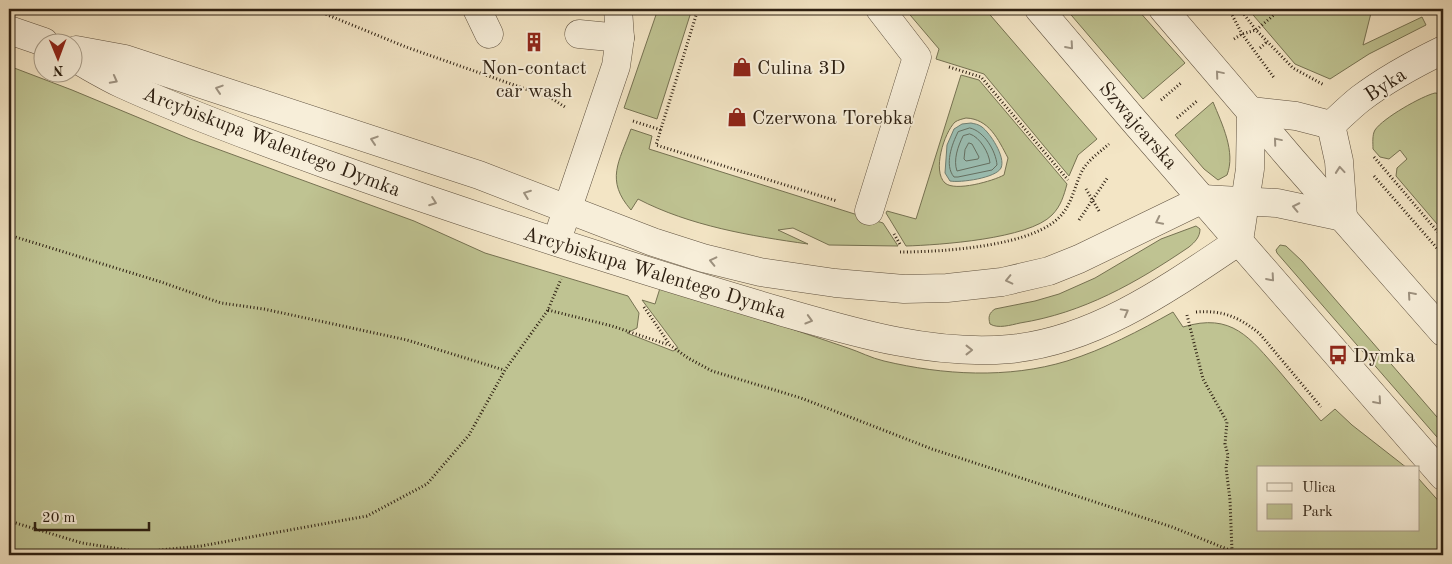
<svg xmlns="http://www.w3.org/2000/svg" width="1452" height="564" viewBox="0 0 1452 564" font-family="'Old Standard TT',serif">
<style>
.green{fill:#bfc392;stroke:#767252;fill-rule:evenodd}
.water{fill:#9bbfb4;stroke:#6f7f73}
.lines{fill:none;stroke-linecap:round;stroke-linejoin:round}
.shore{stroke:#647063;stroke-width:1}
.minor-casing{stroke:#5f513f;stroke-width:29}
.path{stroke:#2e2012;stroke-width:3;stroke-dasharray:1 2.5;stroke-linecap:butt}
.minor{stroke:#f7eed9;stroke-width:28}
.oneway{stroke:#9d917f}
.labels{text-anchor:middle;stroke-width:4;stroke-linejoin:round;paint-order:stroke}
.poi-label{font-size:20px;fill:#2e2012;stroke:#f7eed9;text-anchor:start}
.street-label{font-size:20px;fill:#2e2012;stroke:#f7eed9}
</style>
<rect width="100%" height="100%" fill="#f3e5c5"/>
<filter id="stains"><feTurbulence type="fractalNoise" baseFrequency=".004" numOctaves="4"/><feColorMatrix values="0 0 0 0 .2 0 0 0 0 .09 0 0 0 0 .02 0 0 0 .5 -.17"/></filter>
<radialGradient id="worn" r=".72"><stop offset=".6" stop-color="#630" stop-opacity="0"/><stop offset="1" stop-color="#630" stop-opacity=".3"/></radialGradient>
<g class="green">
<polygon points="658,9 683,9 691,12 657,119 624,108"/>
<polygon points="905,9 985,9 1097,139 1078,155 1069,176 984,74 936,59 939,49"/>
<polygon points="1066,9 1137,9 1185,63 1143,99"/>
<polygon points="1248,9 1372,9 1363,45 1422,17 1426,25 1369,54 1330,79 1295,64"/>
<path d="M9,66L72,90L190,139L414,221L485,253L628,296L639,313L637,328L627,333L673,351L678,348L642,300L655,304L661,285C702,298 743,311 783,326C805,333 826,341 848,348C860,352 871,358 884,361C943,375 1008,379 1067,361C1105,349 1139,331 1173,312L1183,327C1232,312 1250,338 1279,371C1293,388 1307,404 1321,421L1335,409L1352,425L1407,468H1258V530H1418V478L1443,506V555H9Z"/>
<path d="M961,75L979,80L1067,184C1064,195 1061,206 1052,215C1029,239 939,245 906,246L886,213L887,211L916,219ZM966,118C989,119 998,139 1008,158L1004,175C993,181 955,192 945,183C932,171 944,133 955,122C958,120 962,119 966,118Z"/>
<path d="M1435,93L1443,94V231L1396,176L1397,168L1407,159L1400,150L1389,159L1380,157L1373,149C1373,143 1372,135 1375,130C1383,118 1422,96 1435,93Z"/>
<path d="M1213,102C1222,124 1236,152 1227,175L1218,180L1204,169L1175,135Z"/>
<path d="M631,129L652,136L649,149L883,223L898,246L829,245L793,228L778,230L808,244C751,236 690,226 638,199L631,210C605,180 619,162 631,129Z"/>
<path d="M1196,226L1200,229C1200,237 1195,242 1189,247C1136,283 1083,313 1020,323C1011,325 998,329 990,324C988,317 989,313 995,309L1035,301L1059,294L1095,278L1161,239Z"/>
<polygon points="1280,245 1286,246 1302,261 1443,424 1443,444 1277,253 1276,250"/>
</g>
<path class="water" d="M971,123C975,124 978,124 982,127C990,133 1006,157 1001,168C996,178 960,183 950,181L945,173L947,145L954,129L962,124Z"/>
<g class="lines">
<g class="shore">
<path d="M970,128C984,131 996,151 997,165L992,170L958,177H954C944,165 952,144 958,132Z"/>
<path d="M970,134C980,137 989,153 990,163L957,171C953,160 958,146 963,136Z"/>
<polygon points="969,143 972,144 979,157 978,159 966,161 964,159 965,150"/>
</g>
<defs>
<g id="minor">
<polyline points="477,9 489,34"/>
<polyline points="1039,9 1135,122 1443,476"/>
<polyline points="1163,9 1293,161 1443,332"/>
<polyline points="9,30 44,42"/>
<polyline points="579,34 620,38"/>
<polyline points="76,50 125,59 479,175 653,242 703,258 760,272 835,283 904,289 947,288 1002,282 1049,271 1079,259 1203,199 1277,203 1343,217"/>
<path d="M72,57C89,66 105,76 122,84C190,115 261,141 331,166C427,200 524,232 622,263C675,280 729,296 783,312C856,333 933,356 1010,349C1095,341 1169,288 1239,241L1250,169L1251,111"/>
<polyline points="1251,111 1296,116 1331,125"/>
<path d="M1331,125C1341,116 1350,107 1360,99C1385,80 1414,64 1443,50"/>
<polyline points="1331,125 1339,161 1343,217"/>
<polyline points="869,211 917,57 880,9"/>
<polyline points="561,228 616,66 620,38 618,9"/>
</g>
</defs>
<use href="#minor" class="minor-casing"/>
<g class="path">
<polyline points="313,9 406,47 551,98 565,107"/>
<polyline points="698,9 656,145 837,201"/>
<polyline points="1229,9 1242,34 1275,79"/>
<polyline points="1240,9 1256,30 1293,68 1324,85"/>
<polyline points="1234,39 1242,34 1256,30 1281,9"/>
<polyline points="1260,48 1268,41"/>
<polyline points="949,67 981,77 1068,180"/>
<polyline points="1161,100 1181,83"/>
<polyline points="1177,118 1197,101"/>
<polyline points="633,121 661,130"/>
<polyline points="1374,157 1443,238"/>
<polyline points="1374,176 1443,255"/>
<polyline points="1086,189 1099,211"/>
<polyline points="1079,220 1108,177"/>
<polyline points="894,234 901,246"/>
<polyline points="9,235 161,282 221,303 264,309 407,340 504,370"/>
<path d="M900,252C940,252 1038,247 1063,213C1073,200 1075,185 1082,171C1088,160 1100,152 1109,144"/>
<polyline points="644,307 670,345 688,358 712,371 801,398 932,449 1172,527 1242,555"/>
<polyline points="548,310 612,326 669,345"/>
<path d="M1196,312C1223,310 1239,317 1260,334L1321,407"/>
<polyline points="1187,315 1203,379 1227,422 1225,444 1228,455 1226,467 1230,500 1232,551"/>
<polyline points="9,521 82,543 140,552 201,546 367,516 427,484 469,435 505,370 548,310 561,279"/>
</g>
<use href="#minor" class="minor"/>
</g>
<defs><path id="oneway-chevron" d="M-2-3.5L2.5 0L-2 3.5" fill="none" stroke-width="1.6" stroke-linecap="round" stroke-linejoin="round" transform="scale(1.25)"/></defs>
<g class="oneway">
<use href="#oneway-chevron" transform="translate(1070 46) rotate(49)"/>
<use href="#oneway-chevron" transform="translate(1219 74) rotate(-130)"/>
<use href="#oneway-chevron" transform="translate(114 80) rotate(28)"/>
<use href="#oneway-chevron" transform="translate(219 89) rotate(-162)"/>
<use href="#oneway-chevron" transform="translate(374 140) rotate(-162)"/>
<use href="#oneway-chevron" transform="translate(1277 141) rotate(-130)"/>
<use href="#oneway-chevron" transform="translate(1340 170) rotate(-95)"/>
<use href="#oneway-chevron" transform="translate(527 194) rotate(-159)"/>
<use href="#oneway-chevron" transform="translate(433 202) rotate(20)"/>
<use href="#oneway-chevron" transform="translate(1296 207) rotate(-168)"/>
<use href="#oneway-chevron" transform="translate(1159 221) rotate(154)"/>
<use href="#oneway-chevron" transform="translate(713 261) rotate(-167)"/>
<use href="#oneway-chevron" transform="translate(1271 278) rotate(49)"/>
<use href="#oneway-chevron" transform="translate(1009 280) rotate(167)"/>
<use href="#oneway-chevron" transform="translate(1411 295) rotate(-131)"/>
<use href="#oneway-chevron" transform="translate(1125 312) rotate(-29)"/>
<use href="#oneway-chevron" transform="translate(809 320) rotate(16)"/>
<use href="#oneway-chevron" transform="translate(969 350)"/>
<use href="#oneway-chevron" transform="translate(1378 401) rotate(49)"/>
</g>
<defs>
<symbol id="building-bare" viewBox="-9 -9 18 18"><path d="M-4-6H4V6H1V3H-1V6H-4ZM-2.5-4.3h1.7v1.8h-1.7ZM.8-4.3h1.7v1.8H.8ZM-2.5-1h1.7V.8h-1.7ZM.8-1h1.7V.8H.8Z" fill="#8f2418" stroke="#f7eed9" stroke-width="2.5" paint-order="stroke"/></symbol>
<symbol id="shop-bare" viewBox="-9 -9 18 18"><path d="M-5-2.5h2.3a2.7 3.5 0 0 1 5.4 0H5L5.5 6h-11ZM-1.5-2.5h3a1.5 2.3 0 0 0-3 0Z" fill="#8f2418" stroke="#f7eed9" stroke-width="2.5" paint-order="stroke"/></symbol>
<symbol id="bus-bare" viewBox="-9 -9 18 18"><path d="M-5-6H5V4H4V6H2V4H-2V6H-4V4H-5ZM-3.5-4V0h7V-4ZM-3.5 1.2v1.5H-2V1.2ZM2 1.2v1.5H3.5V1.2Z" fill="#8f2418" stroke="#f7eed9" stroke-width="2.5" paint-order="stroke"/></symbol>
</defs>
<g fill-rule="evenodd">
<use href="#building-bare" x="520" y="28" width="28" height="28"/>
<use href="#shop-bare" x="728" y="53" width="28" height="28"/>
<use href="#shop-bare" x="723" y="103" width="28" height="28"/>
<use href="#bus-bare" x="1324" y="341" width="28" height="28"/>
</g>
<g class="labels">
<g class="poi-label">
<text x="534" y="74" text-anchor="middle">Non-contact<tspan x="534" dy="23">car wash</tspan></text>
<text x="757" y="74">Culina 3D</text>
<text x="752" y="124">Czerwona Torebka</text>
<text x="1353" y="362">Dymka</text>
</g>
<g class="street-label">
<text transform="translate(1385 84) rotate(-33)" y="7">Byka</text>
<text transform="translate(1139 125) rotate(49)" y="7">Szwajcarska</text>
<text transform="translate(272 141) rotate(21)" y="7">Arcybiskupa Walentego Dymka</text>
<text transform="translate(655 272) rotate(17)" y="7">Arcybiskupa Walentego Dymka</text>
</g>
</g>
<rect width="1452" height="564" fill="none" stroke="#f3e5c5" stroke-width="30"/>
<rect x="10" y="10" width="1432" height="544" fill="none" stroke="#2e2012" stroke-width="2.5"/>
<rect x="15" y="15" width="1422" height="534" fill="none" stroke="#2e2012"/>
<rect x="1257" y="466" width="162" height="65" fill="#f7eed9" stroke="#a79c89"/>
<rect x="1267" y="483" width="25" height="8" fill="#f7eed9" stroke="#a79c89"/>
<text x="1302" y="492" font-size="15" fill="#2e2012">Ulica</text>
<rect x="1267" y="504" width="25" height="15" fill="#bfc392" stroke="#a79c89"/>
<text x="1302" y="516" font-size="15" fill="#2e2012">Park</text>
<g transform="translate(58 58) rotate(179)"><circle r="24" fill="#f7eed9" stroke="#a79c89"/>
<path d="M0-4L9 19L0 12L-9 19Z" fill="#8f2418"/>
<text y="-8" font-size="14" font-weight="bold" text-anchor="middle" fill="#2e2012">N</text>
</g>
<path d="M35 522v8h114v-8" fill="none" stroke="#2e2012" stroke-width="2.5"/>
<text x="42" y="522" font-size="15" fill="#2e2012" stroke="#f7eed9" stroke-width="4" paint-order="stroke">20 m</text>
<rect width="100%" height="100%" filter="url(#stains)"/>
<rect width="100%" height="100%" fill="url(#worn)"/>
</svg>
